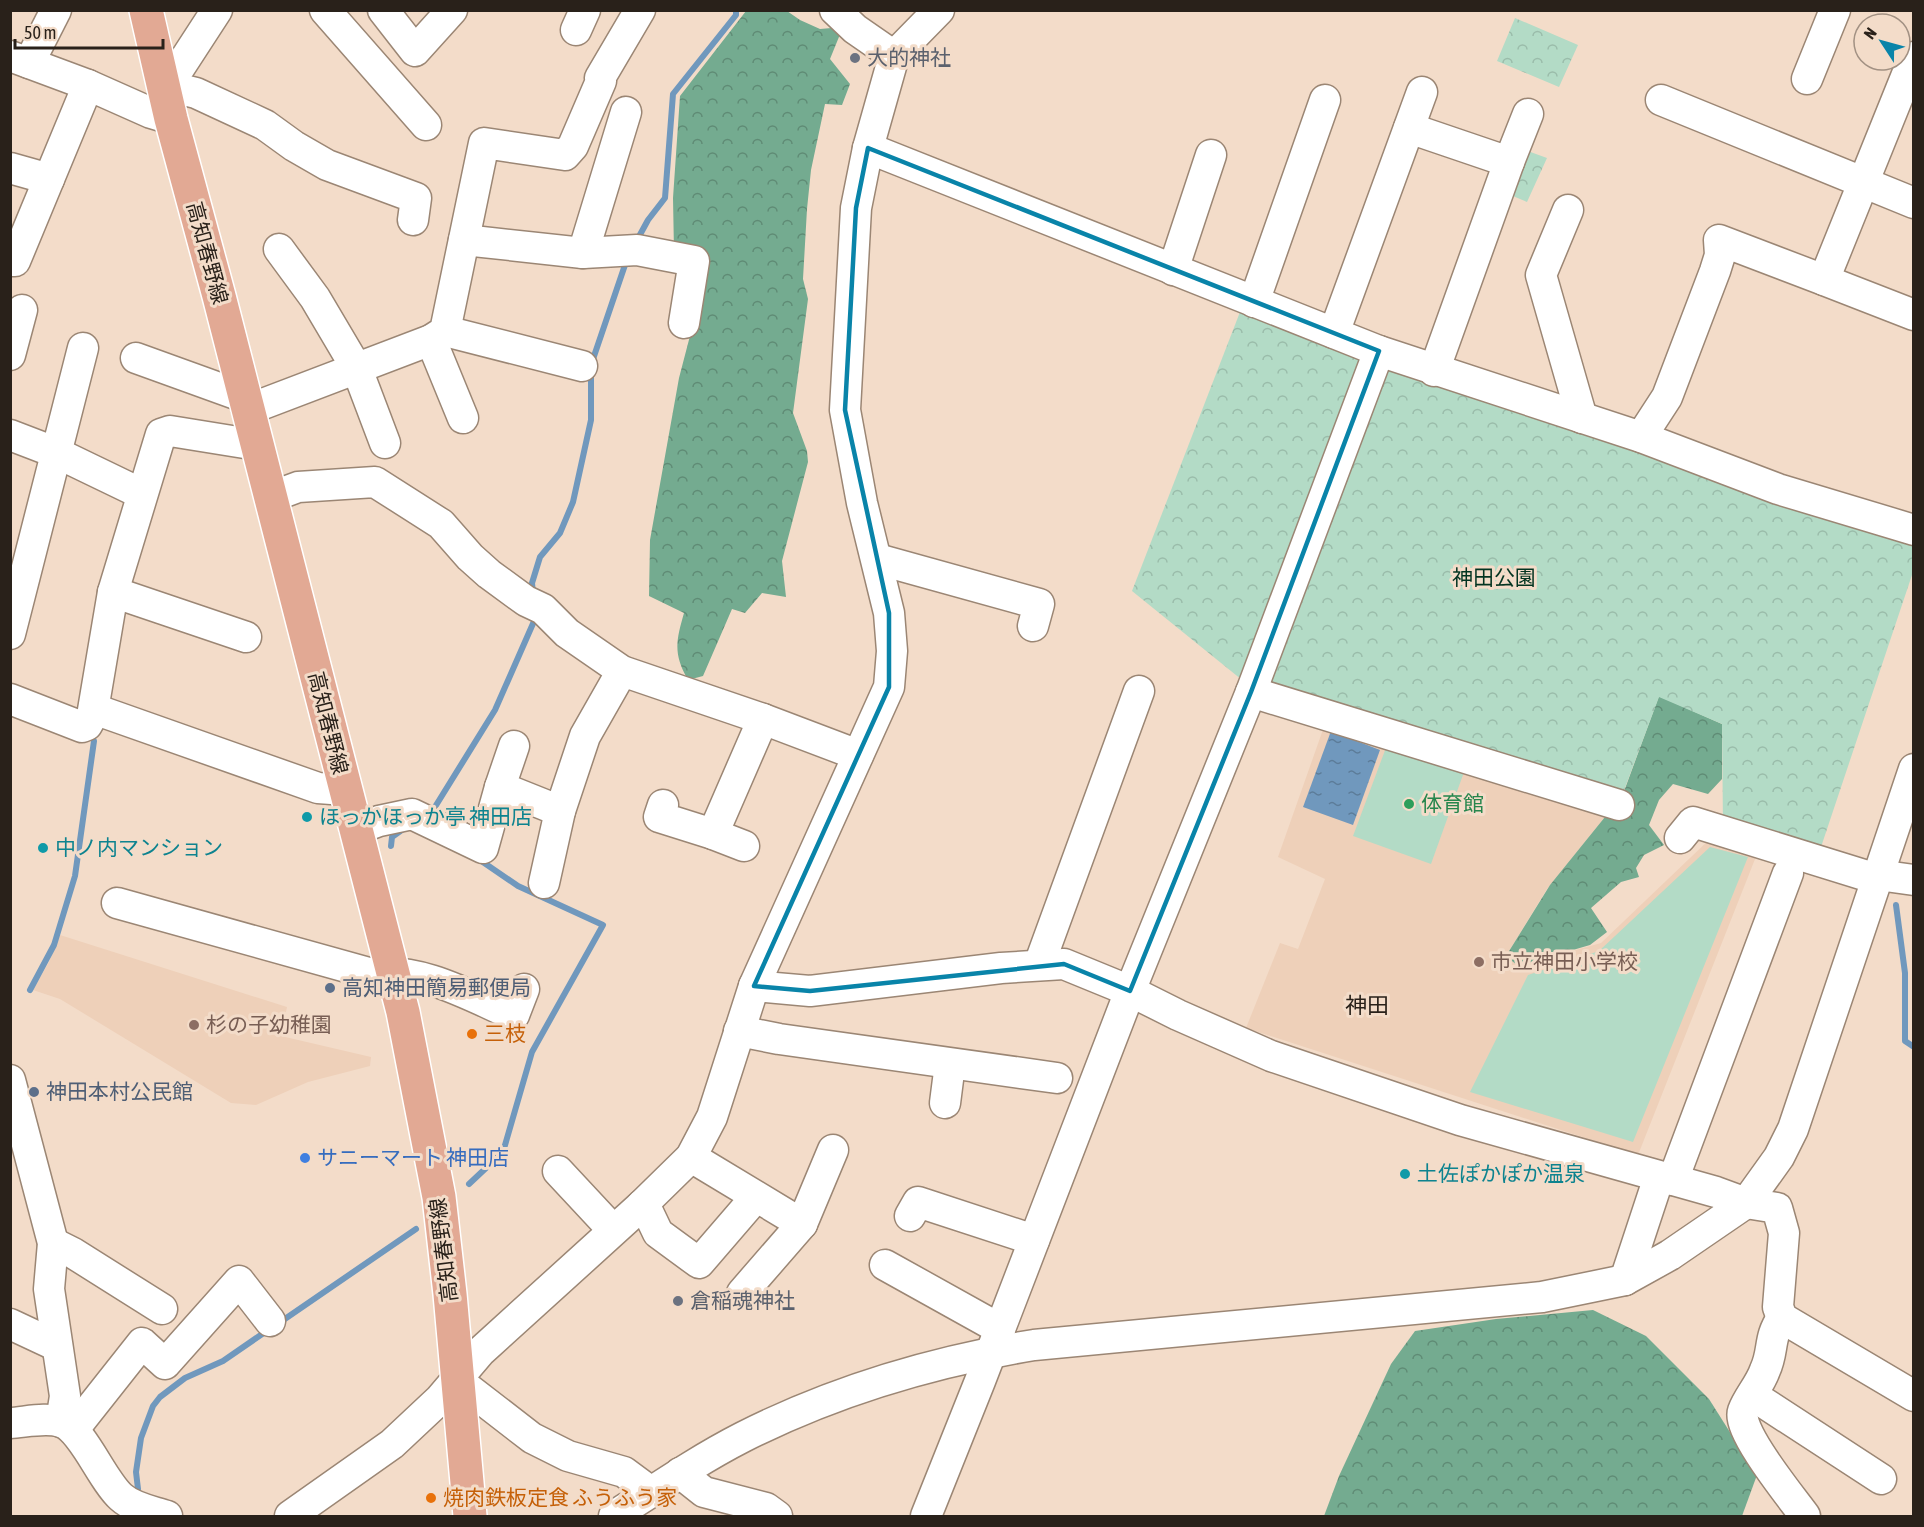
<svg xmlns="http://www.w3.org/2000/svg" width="1924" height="1527" viewBox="0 0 1924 1527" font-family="'Asap Condensed','Noto Sans JP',sans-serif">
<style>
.built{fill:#eed0b9}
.green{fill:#b3dbc6}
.forest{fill:url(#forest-crowns)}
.park{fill:url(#park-crowns)}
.water{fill:url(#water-ripples)}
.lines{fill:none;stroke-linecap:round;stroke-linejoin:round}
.stream{stroke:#7098bd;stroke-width:6}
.minor-casing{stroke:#9b8674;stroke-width:33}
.major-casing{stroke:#fff;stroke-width:36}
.minor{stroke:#fff;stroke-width:30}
.major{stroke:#e2a994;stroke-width:33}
.marked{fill:none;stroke:#0984a9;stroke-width:4.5;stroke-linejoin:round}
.worship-dot{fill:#6b7280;stroke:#f3dcc9;stroke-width:2}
.leisure-dot{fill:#2e9e5b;stroke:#f3dcc9;stroke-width:2}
.culture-dot{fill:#0f9aa8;stroke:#f3dcc9;stroke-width:2}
.education-dot{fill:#8d6e63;stroke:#f3dcc9;stroke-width:2}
.service-dot{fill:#5c6f8a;stroke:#f3dcc9;stroke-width:2}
.food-dot{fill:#e8710a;stroke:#f3dcc9;stroke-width:2}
.shop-dot{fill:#3f7fe0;stroke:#f3dcc9;stroke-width:2}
.labels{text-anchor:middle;stroke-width:6;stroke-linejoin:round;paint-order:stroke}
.worship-label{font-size:21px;fill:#5b616d;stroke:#f3dcc9;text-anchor:start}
.street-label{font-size:21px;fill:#29211a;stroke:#f3dcc9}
.park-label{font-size:21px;fill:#033421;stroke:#f3dcc9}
.leisure-label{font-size:21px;fill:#27864d;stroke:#f3dcc9;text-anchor:start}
.culture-label{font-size:21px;fill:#0d838f;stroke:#f3dcc9;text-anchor:start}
.education-label{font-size:21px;fill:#785e54;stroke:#f3dcc9;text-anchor:start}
.service-label{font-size:21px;fill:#4e5e75;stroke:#f3dcc9;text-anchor:start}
.food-label{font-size:21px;fill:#c56008;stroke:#f3dcc9;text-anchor:start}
.shop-label{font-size:21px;fill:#366cbe;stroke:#f3dcc9;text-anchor:start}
.neighbourhood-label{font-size:22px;fill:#29211a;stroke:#f3dcc9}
</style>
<defs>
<pattern id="forest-crowns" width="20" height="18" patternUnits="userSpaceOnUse" patternTransform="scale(1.5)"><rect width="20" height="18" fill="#74ab90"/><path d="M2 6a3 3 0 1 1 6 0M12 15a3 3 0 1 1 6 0" fill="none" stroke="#5f8b75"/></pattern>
<pattern id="park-crowns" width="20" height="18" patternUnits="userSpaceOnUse" patternTransform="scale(1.5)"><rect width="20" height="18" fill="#b3dbc6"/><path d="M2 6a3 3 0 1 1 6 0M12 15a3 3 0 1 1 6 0" fill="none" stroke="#9abcaa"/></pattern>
<pattern id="water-ripples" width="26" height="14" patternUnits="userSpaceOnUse" patternTransform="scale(1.5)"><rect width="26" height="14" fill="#7098bd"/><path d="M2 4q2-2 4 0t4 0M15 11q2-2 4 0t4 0" fill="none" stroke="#5c7c99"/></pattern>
</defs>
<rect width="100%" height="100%" fill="#f3dcc9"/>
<g class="built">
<polygon points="1326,721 1609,812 1547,889 1506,956 1518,966 1601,943 1712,837 1759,849 1638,1155 1246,1028 1280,943 1298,949 1325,879 1278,857"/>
<polygon points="60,935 287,1007 281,1036 371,1057 370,1066 308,1082 256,1105 231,1103 60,999 33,990 49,962"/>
</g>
<g class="green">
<polygon points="1387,745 1464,772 1431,864 1353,836"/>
<polygon points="1710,847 1748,857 1633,1142 1470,1092 1528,975 1599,951"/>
</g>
<g class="forest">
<path d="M746,11H787L800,20L820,29L843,27L830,59L850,84L842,105L825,104L811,170L807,209L803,279L808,299L793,413L807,451L808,462L782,561L786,597L762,593L745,613L732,609L703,676L688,680C673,654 676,641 684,613L649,596L650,540L679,378L691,332L674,252L673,198L680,96Z"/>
<polygon points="1659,696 1722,724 1722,779 1708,794 1673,784 1659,800 1649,825 1664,845 1644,855 1636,868 1639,877 1621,882 1591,908 1607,932 1590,945 1518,966 1506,956 1550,885 1609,812 1619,805"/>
<polygon points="1593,1310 1646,1336 1709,1399 1757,1475 1742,1516 1324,1516 1339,1476 1391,1364 1415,1331 1496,1319"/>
</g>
<g class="park">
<polygon points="1515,18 1578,45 1559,87 1497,61"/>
<polygon points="1525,150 1547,158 1527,202 1508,194"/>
<polygon points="1240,312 1370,358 1247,684 1132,591"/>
<polygon points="1386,364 1913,539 1913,572 1817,859 1723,828 1722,724 1659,697 1623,793 1268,688"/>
</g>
<polygon class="water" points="1331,731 1380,750 1353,825 1303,807"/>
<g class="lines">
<g class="stream">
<polyline points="636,242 648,220 665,198 673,94 736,15 736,10"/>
<polyline points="533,593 532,583 540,557 560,533 573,502 591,420 591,365 627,259"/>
<polyline points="430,815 495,710 535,619 535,615"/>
<polyline points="391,846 392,837 406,827"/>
<polyline points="1896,905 1905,973 1905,1041 1914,1047"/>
<polyline points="30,990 54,945 75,876 94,741"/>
<polyline points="469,1184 503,1152 532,1052 603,925 518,886 477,858"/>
<polyline points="279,1323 416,1229"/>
<polyline points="138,1489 136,1472 141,1438 153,1406 160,1397 185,1378 223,1361 268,1330"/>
</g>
<defs>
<g id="minor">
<polyline points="217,10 165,90 180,89 196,93 265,125 294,146 327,165 416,198 413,220"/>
<polyline points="325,10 426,125"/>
<polyline points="383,10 415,51 452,10"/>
<polyline points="835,10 855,29 894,56"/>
<polyline points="576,30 585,10"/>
<polyline points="10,56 88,85 151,113 171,119"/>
<polyline points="1914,57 1824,280 1914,315"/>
<polyline points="29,63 56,10"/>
<polyline points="1807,79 1835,10"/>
<polyline points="1661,100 1914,203"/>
<polyline points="1409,128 1509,162 1434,371"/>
<polyline points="868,148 1379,351 1641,437 1778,489 1914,530"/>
<polyline points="1509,162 1528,114"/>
<polyline points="10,168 49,179"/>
<polyline points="1568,210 1541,275 1582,418"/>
<polyline points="464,240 583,253 626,112"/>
<polyline points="279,249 315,298 357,369 385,443"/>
<polyline points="583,253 637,250 694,261 684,323"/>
<polyline points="10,261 15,261 88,85"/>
<polyline points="1173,270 1211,155"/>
<polyline points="1254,302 1325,100"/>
<polyline points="445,331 582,366"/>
<polyline points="1334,333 1422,92"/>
<polyline points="431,340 463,418"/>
<polyline points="10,355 22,310"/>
<polyline points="136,358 244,397"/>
<polyline points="247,410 431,340 445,331 484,143 565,155 573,146 601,81 600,78 640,10"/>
<polyline points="10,435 57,453 142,494"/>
<polyline points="1641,437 1667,397 1715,271 1720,255 1719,240 1824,280"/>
<polyline points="271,497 298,487 375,482 441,524 470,557 489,574 526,601 543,609 567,633 622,671 763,719 858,755"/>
<polyline points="877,559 1039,604 1033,626"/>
<polyline points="113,592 246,637"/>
<polyline points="10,634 83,348"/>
<polyline points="1251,692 1619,805"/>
<polyline points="10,699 82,727 87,725 92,716 113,592 161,434 170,431 257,445"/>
<polyline points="94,709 318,788 345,790"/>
<polyline points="514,746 500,787 560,811"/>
<polyline points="663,805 659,817 713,834 763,719"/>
<polyline points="355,830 379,821 412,814 483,848 500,787"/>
<polyline points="713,834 744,846"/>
<polyline points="1680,838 1693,822 1877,879"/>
<polyline points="1878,875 1914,880"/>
<polyline points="544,883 560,811 585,736 622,671"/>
<path d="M117,903L372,974C421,967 470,996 514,1015L524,989"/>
<polyline points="1039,965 1139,691"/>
<polyline points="754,986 810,991 1001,968 1064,964 1130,991 1178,1015 1271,1056 1460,1120 1716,1192 1746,1203 1777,1208 1784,1233 1778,1307 1782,1318 1914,1396"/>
<polyline points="739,1031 779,1039 1057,1078"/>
<polyline points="10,1080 53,1243 49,1289 65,1396 61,1422"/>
<polyline points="945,1103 950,1064"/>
<polyline points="691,1157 802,1224 833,1150"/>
<polyline points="558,1171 613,1230"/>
<polyline points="1673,1180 1788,873"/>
<polyline points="642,1205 648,1212 658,1233 699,1263 755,1198"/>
<polyline points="910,1216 918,1202 1034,1240"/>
<polyline points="53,1243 73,1253 162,1309"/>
<polyline points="885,1265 1000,1329"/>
<polyline points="1625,1280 1659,1177"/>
<polyline points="742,1293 802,1224"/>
<path d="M1782,1318C1768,1338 1774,1351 1765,1370C1760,1385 1748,1397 1743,1411C1736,1430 1792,1498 1805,1516"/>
<polyline points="10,1324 57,1346"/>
<polyline points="457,1380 532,1438 568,1456 624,1472 651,1492"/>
<polyline points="1752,1395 1881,1479"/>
<path d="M10,1423C26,1422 47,1417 61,1422C83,1429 101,1479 121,1497C133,1508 152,1511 167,1516"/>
<polyline points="74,1429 142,1343 165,1364 239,1281 270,1321"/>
<polyline points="680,1473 704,1492 766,1508 777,1516"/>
<polyline points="290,1516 392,1444 440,1399 480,1352 642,1205 691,1157 712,1117 754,986 889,687 892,651 889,613 862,503 845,410 856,208 868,148 894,56 939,10"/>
<path d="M614,1516C656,1489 698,1460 743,1437C836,1390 931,1362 1034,1345L1542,1297L1625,1280L1670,1255L1746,1203L1779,1157L1793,1129L1914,769"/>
<polyline points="926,1516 980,1381 1130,991 1251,692 1379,351"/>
</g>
<polyline id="major" points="146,10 171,119 219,296 403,1012 439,1197 450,1294 470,1516"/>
</defs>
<use href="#minor" class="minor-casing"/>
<use href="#major" class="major-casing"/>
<use href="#minor" class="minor"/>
<use href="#major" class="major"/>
</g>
<path class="marked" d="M868,148L1379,351L1251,692L1130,991L1064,964L810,991L754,986L889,687V613L845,410L856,208Z"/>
<g class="worship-dot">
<circle cx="855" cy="58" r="6"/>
<circle cx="678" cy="1301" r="6"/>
</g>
<circle class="leisure-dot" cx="1409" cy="804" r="6"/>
<g class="culture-dot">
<circle cx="307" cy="817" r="6"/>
<circle cx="43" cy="848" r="6"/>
<circle cx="1405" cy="1174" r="6"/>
</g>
<g class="education-dot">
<circle cx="1479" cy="962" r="6"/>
<circle cx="194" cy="1025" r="6"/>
</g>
<g class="service-dot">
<circle cx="330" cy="988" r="6"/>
<circle cx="34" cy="1092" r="6"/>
</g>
<g class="food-dot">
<circle cx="472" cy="1034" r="6"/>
<circle cx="431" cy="1498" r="6"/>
</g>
<circle class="shop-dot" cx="305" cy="1158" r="6"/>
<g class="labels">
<g class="worship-label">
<text x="867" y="65">大的神社</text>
<text x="690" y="1308">倉稲魂神社</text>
</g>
<g class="street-label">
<text transform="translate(207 253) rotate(75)" y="7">高知春野線</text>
<text transform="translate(328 723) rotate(76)" y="7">高知春野線</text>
<text transform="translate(444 1250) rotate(-97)" y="7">高知春野線</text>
</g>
<g class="park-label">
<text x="1494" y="585">神田公園</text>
</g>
<g class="leisure-label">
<text x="1421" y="811">体育館</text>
</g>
<g class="culture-label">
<text x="319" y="824">ほっかほっか亭 神田店</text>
<text x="55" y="855">中ノ内マンション</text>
<text x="1417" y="1181">土佐ぽかぽか温泉</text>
</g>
<g class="education-label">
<text x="1491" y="969">市立神田小学校</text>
<text x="206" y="1032">杉の子幼稚園</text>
</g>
<g class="service-label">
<text x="342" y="995">高知神田簡易郵便局</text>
<text x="46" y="1099">神田本村公民館</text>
</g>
<g class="food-label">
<text x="484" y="1041">三枝</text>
<text x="443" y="1505">焼肉鉄板定食 ふうふう家</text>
</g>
<g class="shop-label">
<text x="317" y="1165">サニーマート 神田店</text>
</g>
<g class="neighbourhood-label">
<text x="1367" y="1013">神田</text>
</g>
</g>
<rect width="1924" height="1527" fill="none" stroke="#29211a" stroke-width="24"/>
<g transform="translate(1882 42) rotate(306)"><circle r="28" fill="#f3dcc9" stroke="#a29183" stroke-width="1.5"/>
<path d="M0-4.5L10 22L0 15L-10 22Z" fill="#0984a9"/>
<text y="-9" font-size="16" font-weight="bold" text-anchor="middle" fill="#29211a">N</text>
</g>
<path d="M15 39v9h148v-9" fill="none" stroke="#29211a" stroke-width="3"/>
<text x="24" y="39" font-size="18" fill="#29211a" stroke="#f3dcc9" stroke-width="4.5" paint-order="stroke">50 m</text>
</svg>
